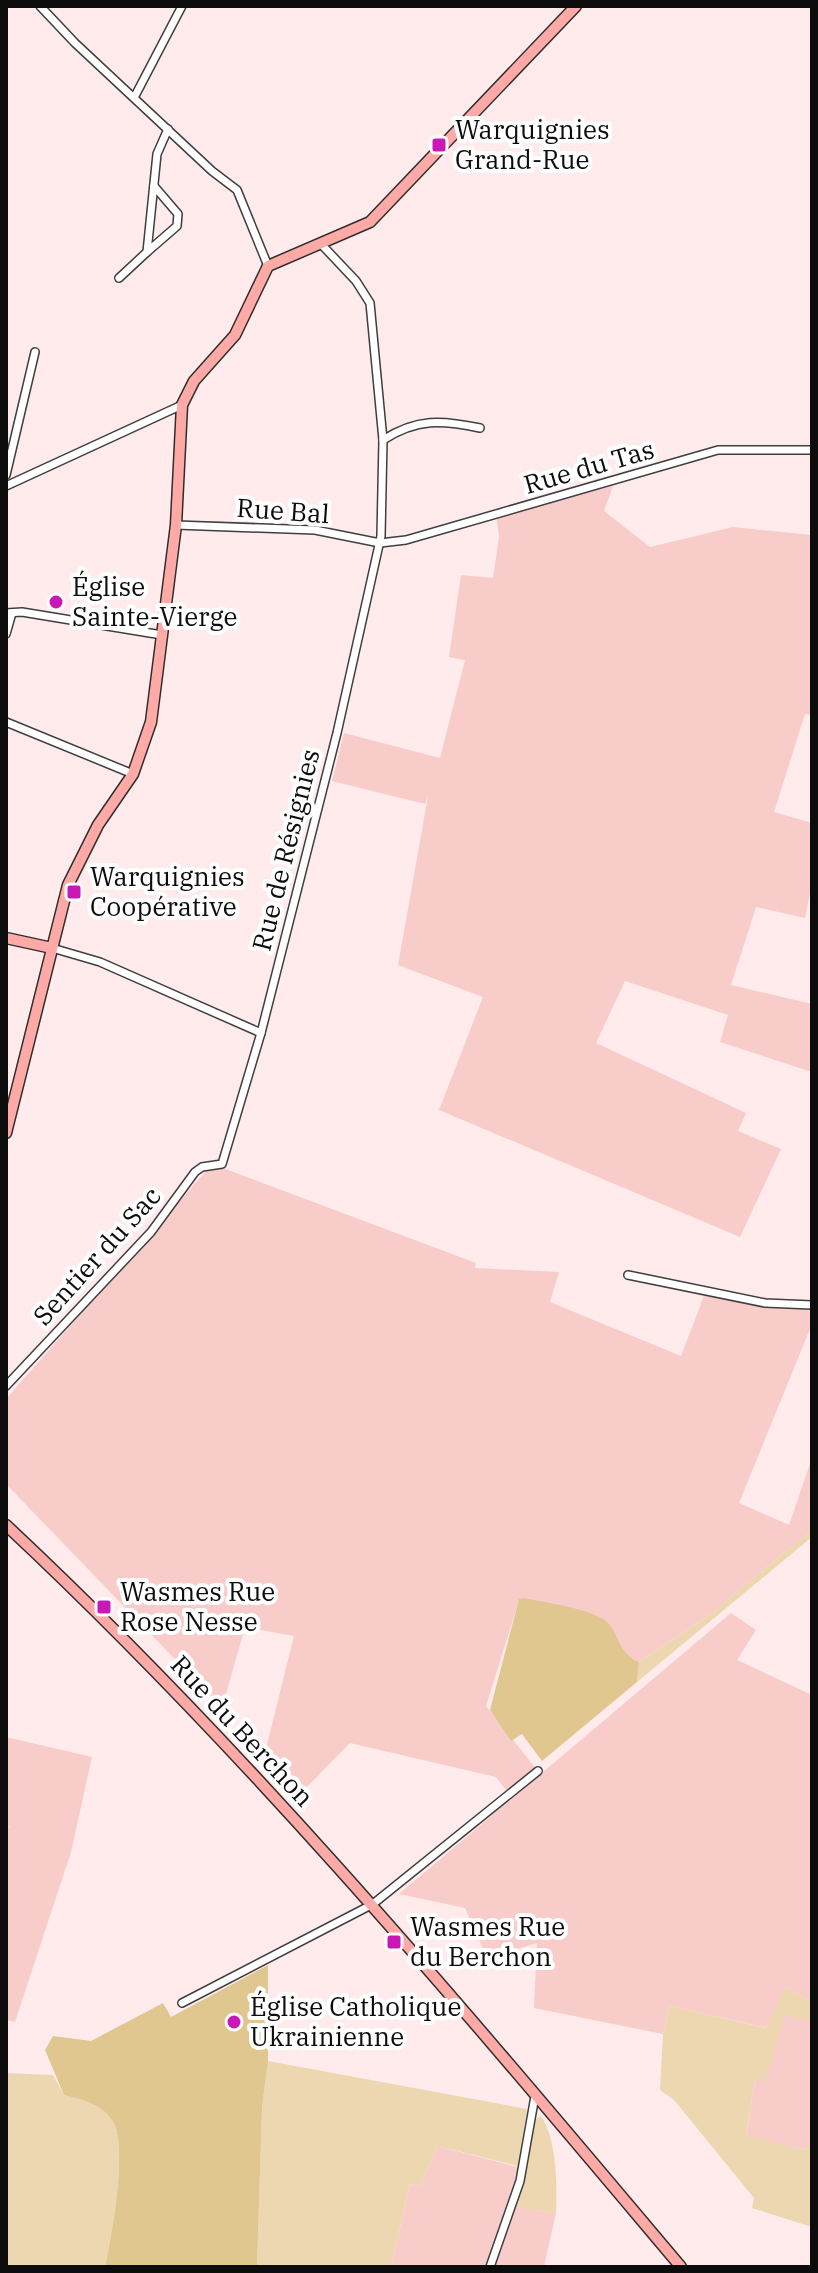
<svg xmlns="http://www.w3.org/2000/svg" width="818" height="2273" viewBox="0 0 818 2273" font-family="'IBM Plex Serif',serif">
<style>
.farmland{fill:#f8ccc9}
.green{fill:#edd7b1}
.forest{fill:#dfc78f}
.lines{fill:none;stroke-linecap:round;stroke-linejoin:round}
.street-casing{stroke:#3f3f3f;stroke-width:10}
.secondary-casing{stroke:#2e2e2e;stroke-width:13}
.street{stroke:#fff;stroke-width:7}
.secondary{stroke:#ffaaa6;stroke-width:10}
.poi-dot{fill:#c918b7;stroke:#fff;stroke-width:3}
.labels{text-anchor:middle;stroke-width:8;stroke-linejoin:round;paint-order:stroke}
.poi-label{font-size:26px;fill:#0c0c0c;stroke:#fff;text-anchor:start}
.street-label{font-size:26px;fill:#0c0c0c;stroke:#fff}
</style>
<rect width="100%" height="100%" fill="#ffebec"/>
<g class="farmland">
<polygon points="613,486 604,511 650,547 733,527 812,535 812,715 805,714 774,812 812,823 812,884 805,918 756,907 731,985 812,1004 812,1072 720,1042 728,1015 625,981 596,1043 746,1113 738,1131 781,1149 740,1237 439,1110 483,997 398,965 428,796 425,804 332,781 344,733 440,758 465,660 449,657 461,575 493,578 499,537 496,514"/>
<polygon points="212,1164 476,1263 475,1268 559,1272 550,1302 681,1356 704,1296 763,1306 812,1309 812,1324 739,1503 789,1525 812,1458 812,1530 705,1618 639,1662 519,1600 486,1706 538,1771 509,1794 496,1777 350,1743 293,1801 263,1761 294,1636 245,1627 222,1708 6,1484 6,1399"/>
<polygon points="731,1613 756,1630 737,1660 812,1695 812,2003 786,1987 767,2028 670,2006 663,2034 534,2008 537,1943 487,1958 465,1908 399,1894"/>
<polygon points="6,1737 92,1757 71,1852 15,2022 6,2020 6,1826 12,1828 6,1825"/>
<polygon points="785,2014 812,2022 812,2144 803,2150 746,2136 755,2080 764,2082"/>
<polygon points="438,2146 518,2167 510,2206 556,2213 544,2267 391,2267 410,2184 420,2186"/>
</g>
<g class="green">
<polygon points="812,1530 812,1537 637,1682 639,1662 705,1618"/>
<polygon points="786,1987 812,2003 812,2022 785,2015 764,2083 755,2080 746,2135 803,2150 812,2144 812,2227 752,2208 754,2198 674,2100 660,2090 663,2034 670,2006 766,2028"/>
<polygon points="268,2061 527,2109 518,2166 438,2146 420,2186 410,2184 391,2267 257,2267 262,2108"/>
<path d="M6,2073L53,2075L64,2095C83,2100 100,2103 112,2120C129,2143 111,2239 105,2267H6Z"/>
<path d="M541,2116C557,2140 557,2185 556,2213L515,2207L534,2120Z"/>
</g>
<g class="forest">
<path d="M525,1598C545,1603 597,1609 609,1624C621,1640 619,1653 639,1662L637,1682L542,1761L522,1734L511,1741L490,1710L519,1599Z"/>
<path d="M268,1965V2061L262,2108L257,2267H105C111,2239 129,2143 112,2120C100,2103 83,2100 64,2095L45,2050L53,2036L91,2041L163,2003L171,2017Z"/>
</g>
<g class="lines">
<defs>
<g id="street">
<polyline points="40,6 75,43 212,171 237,190 268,266"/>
<polyline points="135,96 182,6"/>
<polyline points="147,252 177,226 178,214 154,186"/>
<polyline points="119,278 147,252 157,154 168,129"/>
<path d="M383,440C417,418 442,420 480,428"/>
<polyline points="6,475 35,352"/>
<polyline points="6,486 182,405"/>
<polyline points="176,525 315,530 380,543 406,540 718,450 812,450"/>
<polyline points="6,613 22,612 162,635"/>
<polyline points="6,634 12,613"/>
<polyline points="6,722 133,774"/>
<polyline points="52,948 100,962 261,1033"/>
<polyline points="628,1275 765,1303 812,1305"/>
<polyline points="6,1386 151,1232 195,1172 202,1167 222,1164 261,1033 337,733 381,536 383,440 370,303 356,281 322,245"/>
<polyline points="182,2003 373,1904 538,1771"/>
<polyline points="490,2267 520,2181 535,2096"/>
</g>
<g id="secondary">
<polyline points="6,938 52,948"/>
<polyline points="6,1133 68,885 98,825 133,774 151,722 176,525 182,405 194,381 235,335 268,266 370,222 576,6"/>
<path d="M6,1525C251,1754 465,2011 681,2267"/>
</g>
</defs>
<use href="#street" class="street-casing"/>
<use href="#secondary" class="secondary-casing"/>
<use href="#street" class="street"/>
<use href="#secondary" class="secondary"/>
</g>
<g class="poi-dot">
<rect x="431" y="137" width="16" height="16" rx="4"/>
<circle cx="56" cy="602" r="8"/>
<rect x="66" y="884" width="16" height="16" rx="4"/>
<rect x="96" y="1599" width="16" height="16" rx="4"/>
<rect x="386" y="1934" width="16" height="16" rx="4"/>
<circle cx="234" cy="2022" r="8"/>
</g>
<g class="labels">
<g class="poi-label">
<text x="455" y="139">Warquignies<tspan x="455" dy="30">Grand-Rue</tspan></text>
<text x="72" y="596">Église<tspan x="72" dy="30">Sainte-Vierge</tspan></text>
<text x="90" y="886">Warquignies<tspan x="90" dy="30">Coopérative</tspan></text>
<text x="120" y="1601">Wasmes Rue<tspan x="120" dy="30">Rose Nesse</tspan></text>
<text x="410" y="1936">Wasmes Rue<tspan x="410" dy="30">du Berchon</tspan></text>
<text x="250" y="2016">Église Catholique<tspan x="250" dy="30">Ukrainienne</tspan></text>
</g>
<g class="street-label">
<text transform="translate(589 467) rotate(-16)" y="9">Rue du Tas</text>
<text transform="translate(283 511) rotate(4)" y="9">Rue Bal</text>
<text transform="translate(286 850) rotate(-76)" y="9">Rue de Résignies</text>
<text transform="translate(97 1256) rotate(-48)" y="9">Sentier du Sac</text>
<text transform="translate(242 1731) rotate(47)" y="9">Rue du Berchon</text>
</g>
</g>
<rect width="818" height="2273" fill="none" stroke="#0c0c0c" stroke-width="16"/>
</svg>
